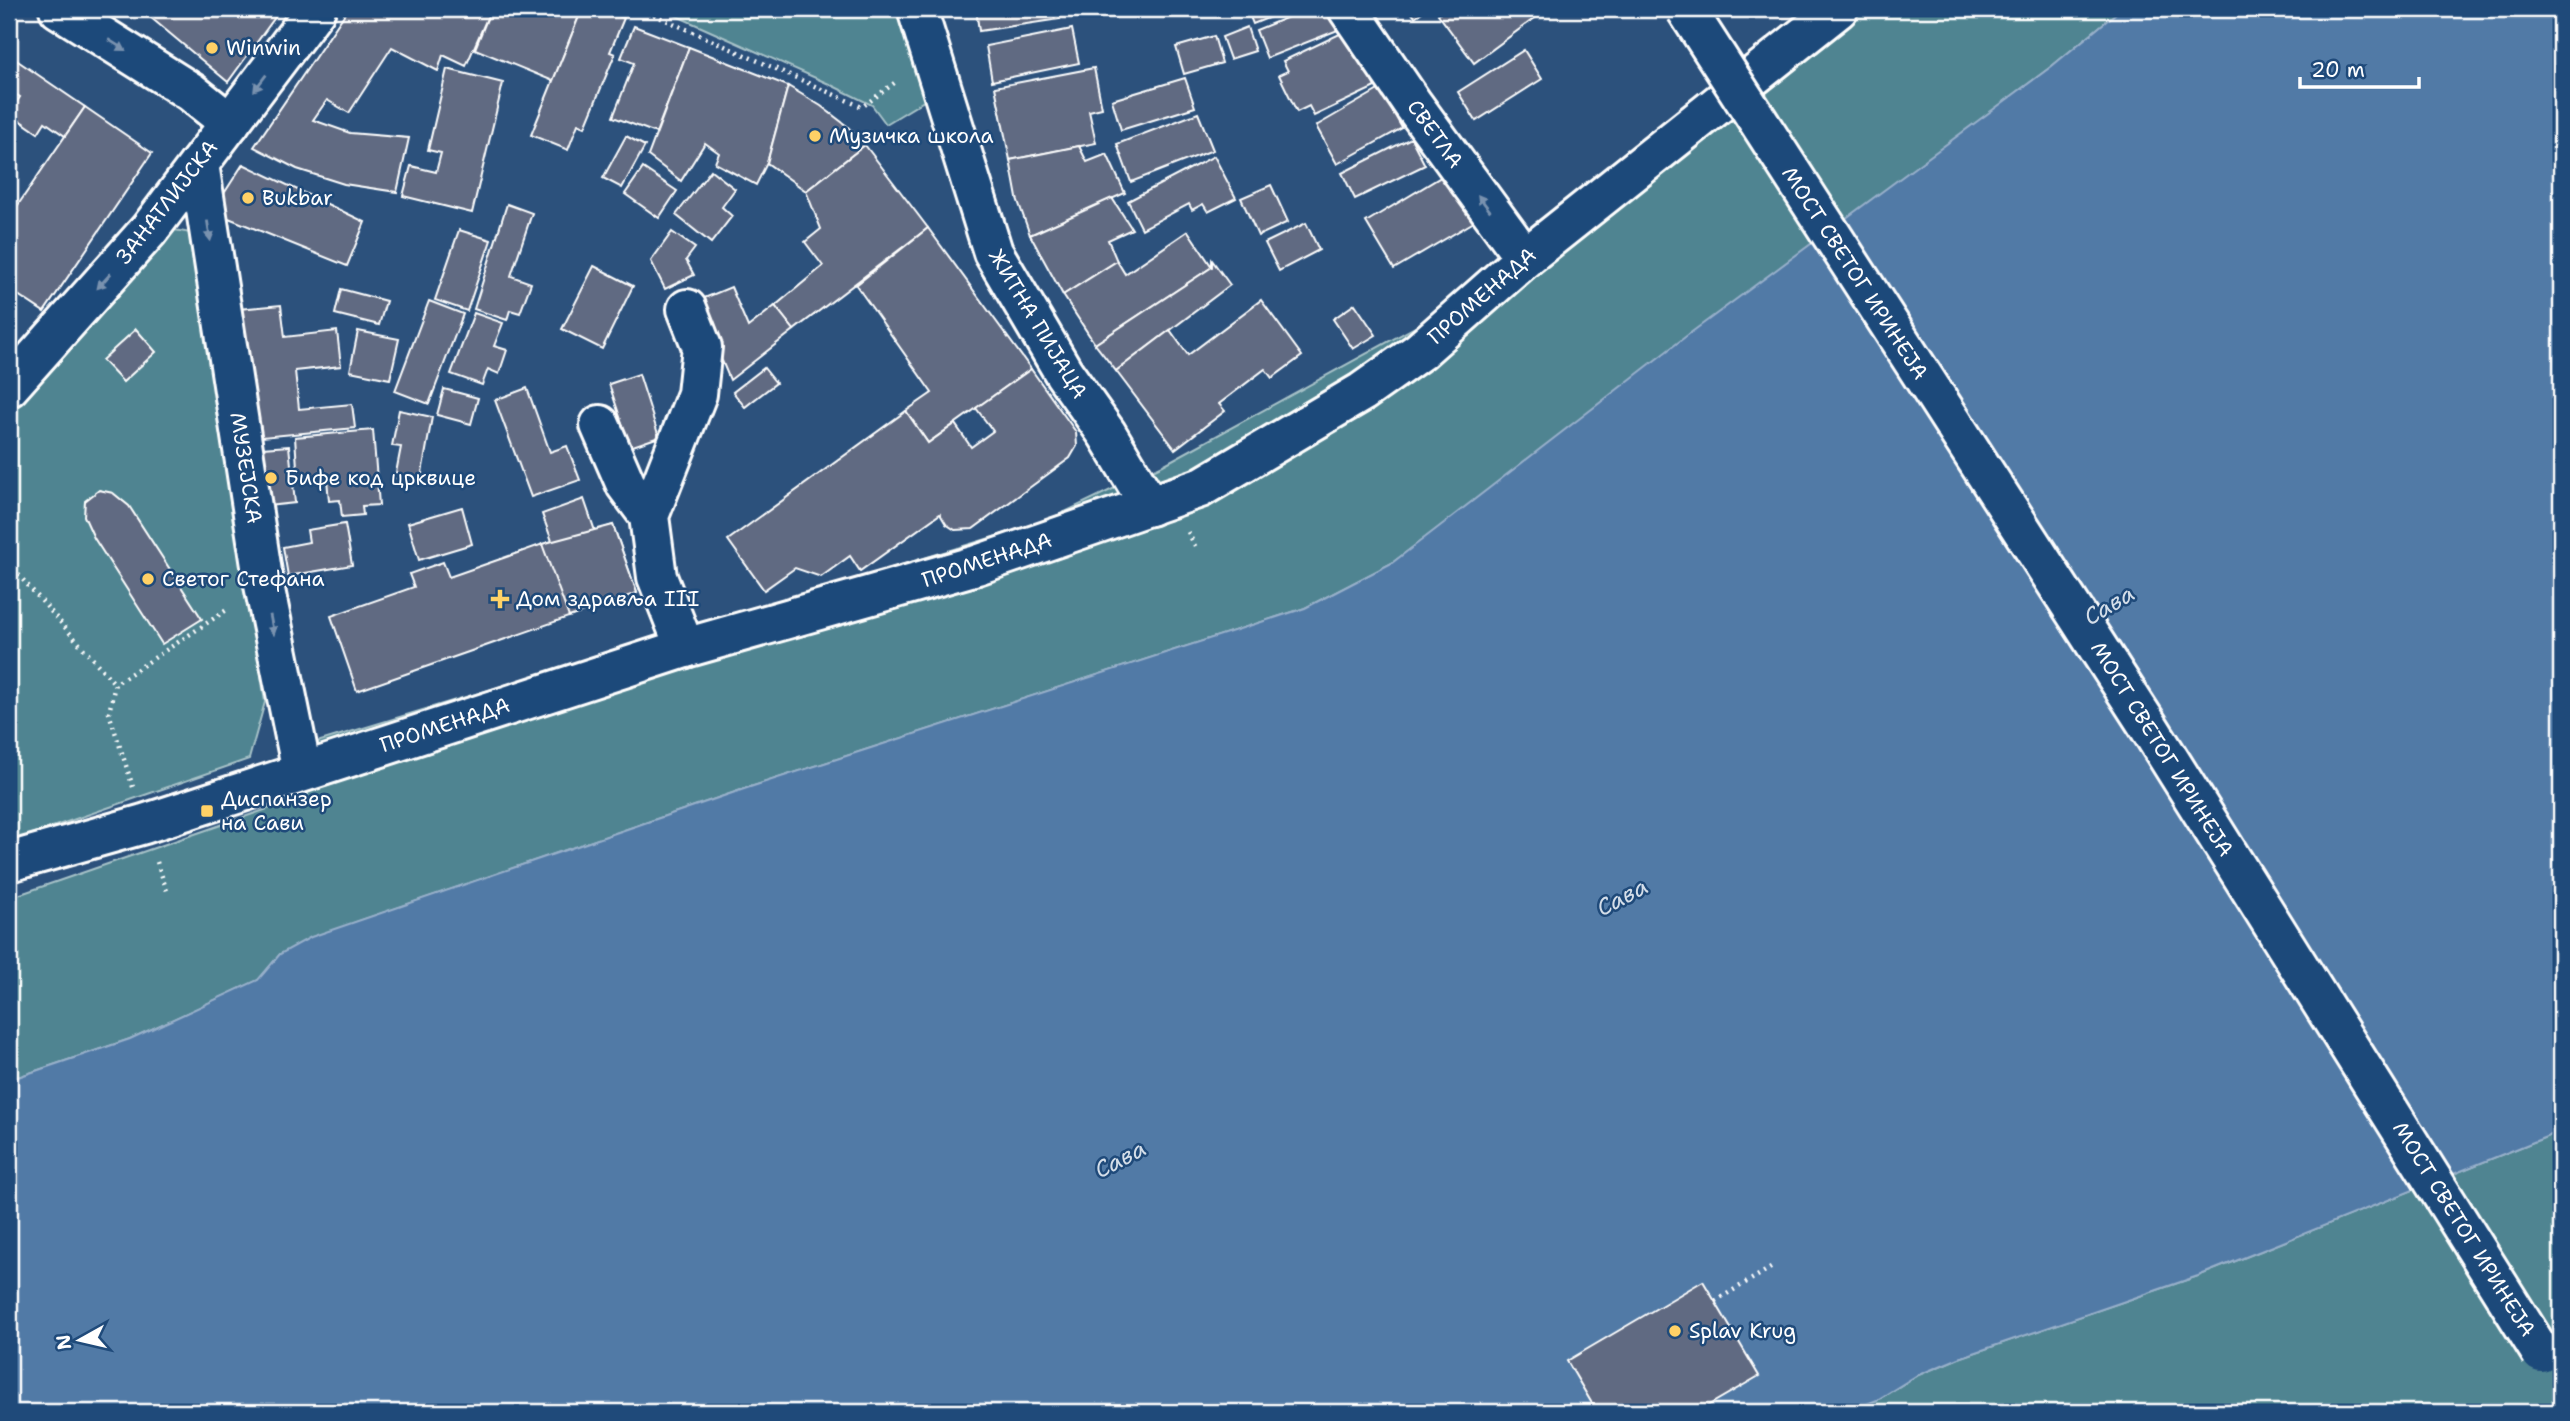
<svg xmlns="http://www.w3.org/2000/svg" width="2570" height="1421" viewBox="0 0 2570 1421" font-family="'Shantell Sans',sans-serif">
<style>
.green{fill:#4f8491;stroke:#a7c2c8;stroke-width:2}
.water{fill:#517aa6;stroke:#97afca;stroke-width:2}
.building{fill:#616b82;stroke:#fff;stroke-width:2}
.lines{fill:none;stroke-linecap:round;stroke-linejoin:round}
.minor-casing{stroke:#fff;stroke-width:44}
.path{stroke:#fff;stroke-width:4.5;stroke-dasharray:2 5;stroke-linecap:butt}
.minor{stroke:#1f4a7a;stroke-width:38}
.minor-bridge-casing{stroke:#fff;stroke-width:44;stroke-linecap:butt}
.minor-bridge{stroke:#1f4a7a;stroke-width:38}
.oneway{fill:#7992af}
.poi-dot{fill:#ffd166;stroke:#1f4a7a;stroke-width:2.5}
.labels{text-anchor:middle;stroke-width:5;stroke-linejoin:round;paint-order:stroke}
.poi-label{font-size:21px;fill:#fff;stroke:#1f4a7a;text-anchor:start}
.street-label{font-size:21px;fill:#fff;stroke:#1f4a7a}
.water-label{font-size:23px;font-style:italic;fill:#d4dee9;stroke:#1f4a7a}
</style>
<rect width="100%" height="100%" fill="#2c517c"/>
<filter id="ink" filterUnits="userSpaceOnUse"><feTurbulence type="fractalNoise" baseFrequency=".0143" numOctaves="2"/><feDisplacementMap in="SourceGraphic" scale="14" xChannelSelector="R" yChannelSelector="G"/><feConvolveMatrix kernelMatrix="1 2 1 2 8 2 1 2 1" color-interpolation-filters="sRGB"/></filter>
<g filter="url(#ink)">
<g class="green">
<polygon points="661,9 898,9 927,99 886,124 872,105 829,84"/>
<polygon points="1825,9 2121,9 2052,66 1392,563 1305,608 747,788 356,922 280,954 259,980 130,1039 9,1080 9,898 308,795 304,746 1046,521 1163,465 1419,325 1698,102"/>
<polygon points="169,229 196,234 265,702 249,759 9,842 9,415"/>
<polygon points="2561,1131 2561,1412 1846,1412 1877,1400 1916,1376 1959,1358 2198,1276"/>
</g>
<polygon class="water" points="2121,9 2561,9 2561,1131 2198,1276 1959,1358 1916,1376 1877,1400 1846,1412 9,1412 9,1080 130,1039 258,980 280,954 311,937 747,788 1305,608 1392,563 1689,334 2052,66"/>
<g class="building">
<polygon points="158,9 281,9 228,82 150,17"/>
<polygon points="348,9 491,9 466,66 443,55 438,71 392,47 349,113 327,100 313,120 350,133 409,138 397,192 344,184 297,169 254,147"/>
<polygon points="491,9 582,9 553,81 475,49"/>
<polygon points="582,9 600,9 624,18 610,52 615,54 585,127 578,124 568,150 531,135"/>
<polygon points="976,9 1058,9 1060,19 979,31"/>
<polygon points="1247,9 1290,9 1253,24"/>
<polygon points="1308,9 1329,9 1338,30 1267,58 1256,30"/>
<polygon points="1408,9 1426,9 1415,17"/>
<polygon points="1445,9 1547,9 1474,63 1438,14"/>
<polygon points="634,26 689,47 656,133 613,117 634,63 621,58"/>
<polygon points="1247,27 1255,51 1230,59 1222,37"/>
<polygon points="1072,29 1079,63 992,81 986,46"/>
<polygon points="1348,30 1375,87 1314,116 1309,106 1297,112 1279,75 1288,71 1283,61"/>
<polygon points="1214,36 1222,63 1184,74 1176,47"/>
<polygon points="689,47 788,86 767,163 756,185 715,163 719,153 705,143 681,181 648,156"/>
<polygon points="1524,50 1542,79 1476,121 1458,92"/>
<polygon points="9,55 85,107 65,136 45,122 38,133 9,113 20,97 9,90"/>
<polygon points="1094,68 1102,108 1089,111 1096,143 1010,160 995,87"/>
<polygon points="447,69 503,83 472,213 403,196 411,166 436,172 441,153 428,150"/>
<polygon points="1185,78 1195,107 1121,130 1112,100"/>
<polygon points="788,86 821,106 847,126 865,145 806,191 767,163"/>
<polygon points="1380,89 1402,128 1337,164 1316,126"/>
<polygon points="85,107 152,153 44,312 9,289 9,218"/>
<polygon points="1198,113 1213,150 1131,182 1117,144"/>
<polygon points="626,136 645,146 622,188 603,178"/>
<polygon points="1411,138 1425,165 1355,199 1342,173"/>
<polygon points="865,145 928,228 794,330 775,306 823,266 805,242 821,229 806,191"/>
<polygon points="1079,146 1087,162 1107,154 1125,193 1030,235 1017,198 1010,160"/>
<polygon points="1214,156 1236,198 1208,212 1203,204 1192,210 1189,204 1142,229 1128,201"/>
<polygon points="243,164 365,222 347,266 221,215 216,206"/>
<polygon points="643,168 677,191 659,218 625,194"/>
<polygon points="711,170 735,189 722,207 732,216 711,243 676,215"/>
<polygon points="1446,174 1474,222 1394,269 1366,222"/>
<polygon points="1271,185 1288,222 1258,236 1241,198"/>
<polygon points="1112,198 1132,229 1108,240 1117,261 1063,295 1030,235"/>
<polygon points="507,204 532,213 511,276 531,283 520,313 510,310 507,320 474,309"/>
<polygon points="1306,223 1319,250 1279,271 1265,243"/>
<polygon points="928,228 1031,369 928,443 906,411 932,393 856,285"/>
<polygon points="459,230 491,240 467,311 435,300"/>
<polygon points="1188,231 1212,267 1095,344 1063,295 1117,261 1125,274"/>
<polygon points="672,232 695,248 686,260 694,275 665,289 651,261"/>
<polygon points="1212,260 1230,285 1116,371 1095,344 1212,267"/>
<polygon points="594,266 633,286 602,349 562,329"/>
<polygon points="731,287 748,327 775,306 794,330 730,380 697,301"/>
<polygon points="341,289 386,301 379,325 335,314"/>
<polygon points="1261,300 1302,356 1272,378 1265,369 1219,404 1225,411 1175,449 1116,371 1170,330 1188,355"/>
<polygon points="429,301 463,314 429,404 395,391"/>
<polygon points="1355,304 1376,335 1353,349 1333,319"/>
<polygon points="281,305 285,337 337,331 341,366 295,371 299,409 352,404 355,428 252,438 239,309"/>
<polygon points="474,313 503,323 494,346 507,350 499,374 488,369 482,385 451,374"/>
<polygon points="136,329 156,352 123,382 102,360"/>
<polygon points="358,331 399,339 390,379 350,371"/>
<polygon points="764,368 776,383 745,407 733,392"/>
<polygon points="1031,369 1076,432 1077,446 1070,458 973,529 955,530 946,524 940,514 860,571 850,556 821,577 795,568 764,590 728,540 906,411 928,443 955,424 971,447 993,431 976,408"/>
<polygon points="639,374 659,437 630,447 609,384"/>
<polygon points="527,388 550,452 567,446 580,480 531,497 495,400"/>
<polygon points="444,389 478,398 471,424 437,415"/>
<polygon points="399,410 432,417 420,484 395,478 401,447 392,446"/>
<polygon points="373,430 379,505 362,506 363,515 342,517 340,500 329,501 327,479 298,482 295,437"/>
<polygon points="289,446 295,503 268,506 262,448"/>
<polygon points="99,490 113,493 129,506 202,619 162,644 94,538 84,516 85,501"/>
<polygon points="584,499 595,531 613,525 637,593 357,691 331,616 414,587 409,574 443,562 449,577 552,541 542,514"/>
<polygon points="462,507 472,544 419,560 408,523"/>
<polygon points="345,524 352,565 288,576 283,547 309,542 307,530"/>
<polygon points="613,525 637,593 569,617 542,544"/>
<polygon points="1703,1281 1759,1376 1697,1412 1597,1412 1567,1361"/>
</g>
<g class="lines">
<defs>
<g id="minor">
<polyline points="59,9 191,92 230,123"/>
<polyline points="917,9 993,252 1064,373 1107,434 1150,506"/>
<polyline points="1348,9 1412,103 1525,258"/>
<polyline points="199,164 264,585 302,771"/>
<polyline points="9,387 149,230 316,9"/>
<polyline points="600,425 626,485 649,516"/>
<polyline points="685,648 657,577 649,516 697,394 702,347 687,309"/>
<polyline points="9,862 144,824 685,648 977,565 1200,488 1362,392 1420,351 1525,258 1838,9"/>
</g>
</defs>
<use href="#minor" class="minor-casing"/>
<g class="path">
<polyline points="641,9 862,107 897,81"/>
<polyline points="1188,532 1197,550"/>
<polyline points="9,564 115,684"/>
<polyline points="133,787 109,713 115,684 228,609"/>
<polyline points="157,862 167,891"/>
<polyline points="1715,1301 1774,1266"/>
</g>
<use href="#minor" class="minor"/>
<defs>
<polyline id="minor-bridge" points="1686,9 2147,724 2541,1353"/>
</defs>
<use href="#minor-bridge" class="minor-bridge-casing"/>
<use href="#minor-bridge" class="minor-bridge"/>
</g>
<defs><path id="oneway-solid" d="M-6-.8H1V-3.2L6.5 0L1 3.2V.8H-6Z" transform="scale(1.75)"/></defs>
<g class="oneway">
<use href="#oneway-solid" transform="translate(117 45) rotate(32)"/>
<use href="#oneway-solid" transform="translate(260 83) rotate(127)"/>
<use href="#oneway-solid" transform="translate(1484 203) rotate(-127)"/>
<use href="#oneway-solid" transform="translate(209 231) rotate(81)"/>
<use href="#oneway-solid" transform="translate(104 281) rotate(132)"/>
<use href="#oneway-solid" transform="translate(272 625) rotate(79)"/>
</g>
</g>
<g class="poi-dot">
<circle cx="212" cy="48" r="7"/>
<circle cx="815" cy="136" r="7"/>
<circle cx="248" cy="198" r="7"/>
<circle cx="271" cy="478" r="7"/>
<circle cx="148" cy="579" r="7"/>
<path d="M496.5 588.5h7v7h7v7h-7v7h-7v-7h-7v-7h7z"/>
<rect x="200" y="804" width="14" height="14" rx="3.5"/>
<circle cx="1675" cy="1331" r="7"/>
</g>
<g class="labels">
<g class="poi-label">
<text x="226" y="55">Winwin</text>
<text x="829" y="143">Музичка школа</text>
<text x="262" y="205">Bukbar</text>
<text x="285" y="485">Бифе код црквице</text>
<text x="162" y="586">Светог Стефана</text>
<text x="516" y="606">Дом здравља III</text>
<text x="221" y="806">Диспанзер<tspan x="221" dy="24">на Сави</tspan></text>
<text x="1689" y="1338">Splav Krug</text>
</g>
<g class="street-label">
<text transform="translate(1435 134) rotate(54)" y="7">СВЕТЛА</text>
<text transform="translate(167 202) rotate(-52)" y="7">ЗАНАТЛИЈСКА</text>
<text transform="translate(1855 273) rotate(57)" y="7">МОСТ СВЕТОГ ИРИНЕЈА</text>
<text transform="translate(1482 296) rotate(-41)" y="7">ПРОМЕНАДА</text>
<text transform="translate(1038 324) rotate(59)" y="7">ЖИТНА ПИЈАЦА</text>
<text transform="translate(246 468) rotate(81)" y="7">МУЗЕЈСКА</text>
<text transform="translate(987 560) rotate(-18)" y="7">ПРОМЕНАДА</text>
<text transform="translate(445 725) rotate(-18)" y="7">ПРОМЕНАДА</text>
<text transform="translate(2162 749) rotate(58)" y="7">МОСТ СВЕТОГ ИРИНЕЈА</text>
<text transform="translate(2464 1229) rotate(58)" y="7">МОСТ СВЕТОГ ИРИНЕЈА</text>
</g>
<g class="water-label">
<text transform="translate(2109 605) rotate(-31)" y="8">Сава</text>
<text transform="translate(1622 897) rotate(-28)" y="8">Сава</text>
<text transform="translate(1120 1159) rotate(-28)" y="8">Сава</text>
</g>
</g>
<rect width="2570" height="1421" fill="none" stroke="#1f4a7a" stroke-width="35"/>
<rect x="18" y="18" width="2535" height="1386" fill="none" stroke="#fff" stroke-width="2.5" filter="url(#ink)"/>
<g transform="translate(80 1340) rotate(262)" stroke="#1f4a7a" stroke-width="5" paint-order="stroke">
<path d="M0-5L12 26L0 18L-12 26Z" fill="#ffffff"/>
<text y="-10" font-size="19" font-weight="bold" text-anchor="middle" fill="#ffffff">N</text>
</g>
<path d="M2300 77v10h119v-10" fill="none" stroke="#ffffff" stroke-width="3.5"/>
<text x="2311" y="77" font-size="21" fill="#ffffff" stroke="#1f4a7a" stroke-width="5" paint-order="stroke">20 m</text>
</svg>
